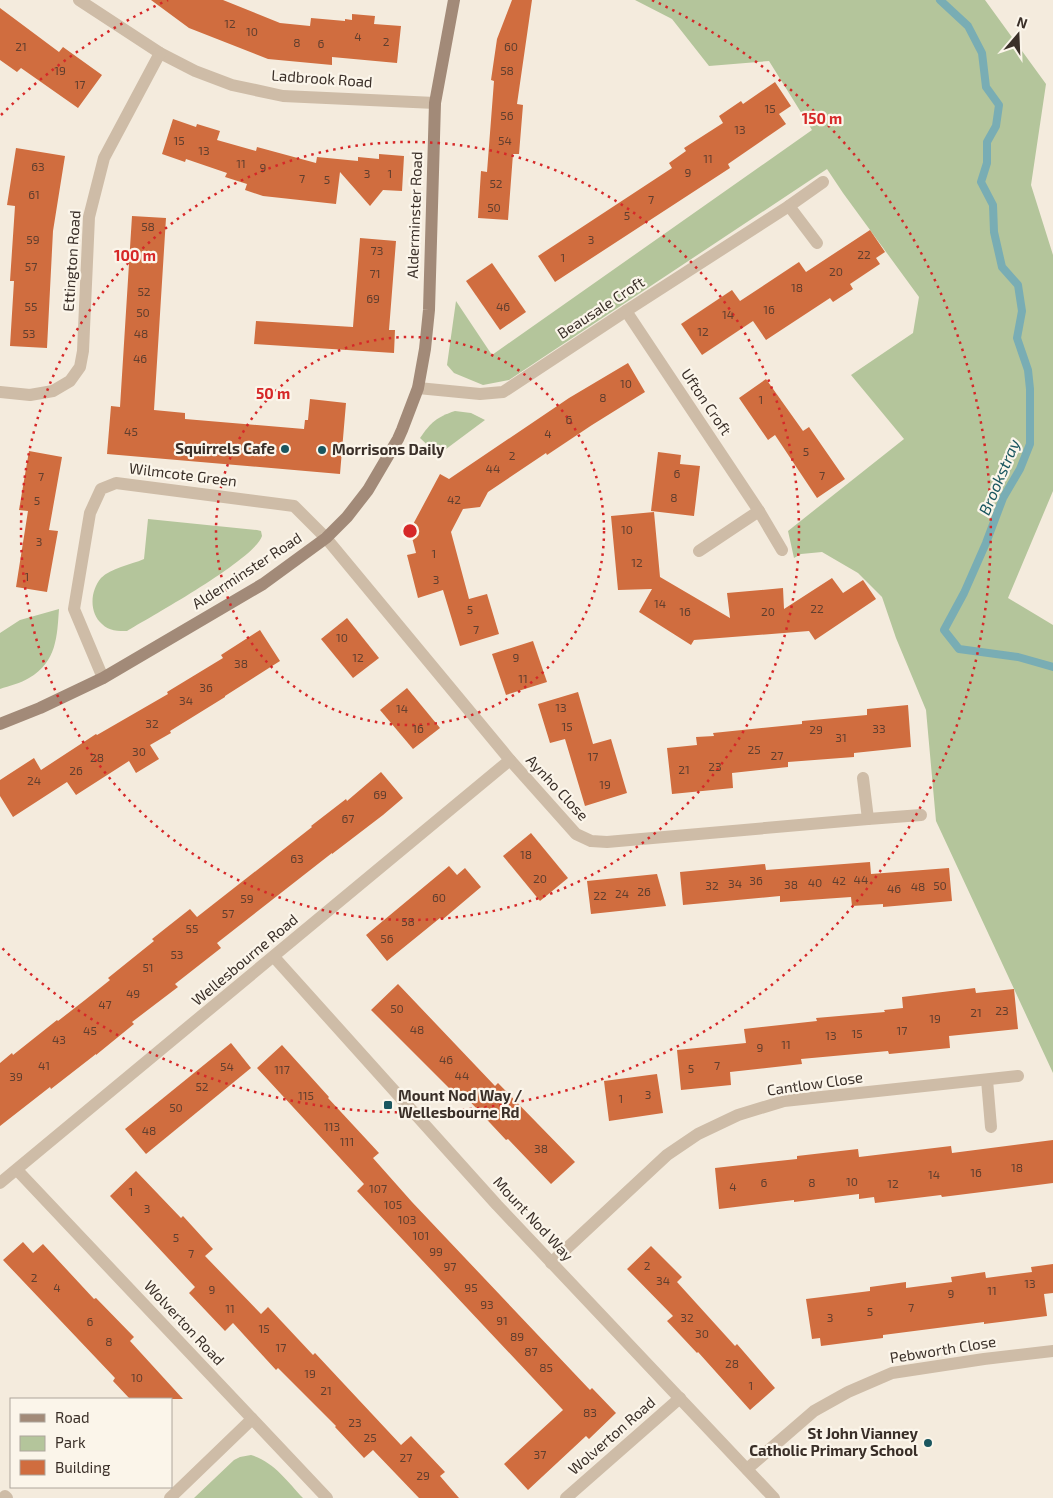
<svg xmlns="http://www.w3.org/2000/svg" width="1053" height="1498" viewBox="0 0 1053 1498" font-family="'Exo 2',sans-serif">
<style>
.green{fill:#b4c59b}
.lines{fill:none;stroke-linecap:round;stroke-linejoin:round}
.stream{stroke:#79adb4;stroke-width:8}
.building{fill:#d06d3f}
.street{stroke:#cebca7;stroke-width:12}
.secondary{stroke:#a28a78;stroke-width:12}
.ring{fill:none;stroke:#d62828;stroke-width:2.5;stroke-dasharray:2.5 5}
.poi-dot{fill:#1a565f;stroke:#fbf5ea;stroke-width:2}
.labels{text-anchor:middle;stroke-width:4.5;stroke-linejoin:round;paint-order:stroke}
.number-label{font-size:12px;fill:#603e2e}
.street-label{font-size:15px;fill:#3a2f28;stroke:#fbf5ea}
.poi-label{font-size:15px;font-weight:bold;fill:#3a2f28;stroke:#fbf5ea;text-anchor:end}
.water-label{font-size:16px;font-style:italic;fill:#1a565f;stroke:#fbf5ea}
.centre{fill:#d62828;stroke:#fbf5ea;stroke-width:2.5}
.ring-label{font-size:15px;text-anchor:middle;font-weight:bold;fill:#d62828;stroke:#fbf5ea;stroke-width:4.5;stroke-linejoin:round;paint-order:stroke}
</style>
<rect width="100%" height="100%" fill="#f4ebdd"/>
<g class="green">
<polygon points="635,0 985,0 1046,84 1031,185 1053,255 1053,491 1008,598 1053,625 1053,1073 936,821 926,710 896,638 882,597 858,573 822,552 801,554 794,558 788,531 904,439 851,375 913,333 919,297 843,193 827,169 509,380 483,385 454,373 447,365 456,301 492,355 812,130 769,61 709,66 672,19"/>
<path d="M455,411L471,413L485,420L438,455L420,438C431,422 437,417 455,411Z"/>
<path d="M148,519L257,530L261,531L262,536C255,559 152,616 127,631C119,631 108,631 102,624C89,613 90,591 101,578C111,568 130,565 144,559Z"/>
<path d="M59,609C57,636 57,662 29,678C21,683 9,686 0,689V633L20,620Z"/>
<path d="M251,1455C273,1461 288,1482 303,1498H194L234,1460L240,1457Z"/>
</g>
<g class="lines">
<polyline class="stream" points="940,0 968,26 982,53 986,87 999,105 996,126 987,142 987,163 981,182 993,205 994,232 1002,267 1018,285 1022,311 1017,338 1028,370 1030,389 1030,444 1020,469 1003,498 986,543 964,593 944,630 959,649 1018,657 1053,667"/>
</g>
<g class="building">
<polygon points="151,0 223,0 280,23 310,26 311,18 345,21 345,19 352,20 352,14 375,16 374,24 401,26 397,63 332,57 332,65 268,59 189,28"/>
<polygon points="512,0 532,0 517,104 523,105 519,154 513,154 508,220 478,218 481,171 487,172 494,81 491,80 497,39"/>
<polygon points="0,8 59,52 63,47 102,75 78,108 21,68 17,72 0,60"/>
<polygon points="775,82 791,106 779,114 786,124 728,164 730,168 555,282 538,256 672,168 669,163 686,151 684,148 723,123 719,116 741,101 743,104"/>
<polygon points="173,119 196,127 197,124 220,131 217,140 256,151 257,147 316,163 317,157 358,161 358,157 379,159 379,154 404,156 402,191 383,190 370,206 340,172 336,204 263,196 245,190 247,184 225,177 227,173 186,159 185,162 162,154"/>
<polygon points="16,148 65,156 53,231 47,348 10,346 14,281 10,281 15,206 7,205"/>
<polygon points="132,216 166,218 154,410 185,413 185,419 304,429 305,420 308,420 310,399 346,403 340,474 107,454 111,406 120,407"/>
<polygon points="870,230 885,252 876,258 880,264 850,284 853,289 833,302 830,298 766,340 753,321 702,355 681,324 732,290 740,301 799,262 806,272"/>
<polygon points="360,238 396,241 389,330 395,330 394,353 254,344 256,321 353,327"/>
<polygon points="492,263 526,312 500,330 466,281"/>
<polygon points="628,363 645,392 592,425 547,455 546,453 488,492 480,507 463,509 451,532 469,599 487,594 499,634 460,646 443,590 418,598 407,555 416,553 410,530 440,474 449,479 569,398"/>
<polygon points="766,379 803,431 809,427 845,479 817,498 775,435 768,440 739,398"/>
<polygon points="29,451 62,457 49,530 58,531 47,592 16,587 28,511 19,510"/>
<polygon points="658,452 681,455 680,464 700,466 694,516 651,511"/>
<polygon points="654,512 660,577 730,618 727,593 783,588 784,609 832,578 843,593 863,580 876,599 815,640 809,631 694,640 691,645 639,612 652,589 618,590 611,516"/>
<polygon points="347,618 379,658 353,678 321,639"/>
<polygon points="260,630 280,661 225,696 225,697 170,731 171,733 150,745 159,759 136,773 129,761 76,795 67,782 13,817 0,796 0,780 34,758 41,770 96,734 97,735 168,694 167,692 223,658 221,655"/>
<polygon points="533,641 547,682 506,695 492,654"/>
<polygon points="407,688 440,728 413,749 380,710"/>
<polygon points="578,692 593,744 611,739 627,793 585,806 565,739 550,743 538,704"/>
<polygon points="908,705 911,747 854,753 854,757 788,762 788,767 732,773 733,788 672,794 667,748 697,745 696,737 714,736 713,733 802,724 802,721 867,715 867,709"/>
<polygon points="381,772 403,798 383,815 332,854 332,853 217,943 221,948 175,984 178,987 132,1022 134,1024 96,1055 96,1054 51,1089 50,1087 0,1126 0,1063 12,1053 13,1055 57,1020 58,1021 85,1000 110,980 108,978 154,941 152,939 190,909 197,917 312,827 311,826 346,799 347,801"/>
<polygon points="531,833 568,878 540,901 503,856"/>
<polygon points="870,862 871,874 949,868 952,901 883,907 883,904 852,906 851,897 780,902 780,896 683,905 680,872 765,864 766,870"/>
<polygon points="449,866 457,875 465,868 481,887 442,920 440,918 387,961 366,935"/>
<polygon points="657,874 666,906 591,914 587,881"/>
<polygon points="398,984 495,1086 498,1083 575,1162 551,1184 508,1139 506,1140 462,1093 458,1097 371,1010"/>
<polygon points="975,988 976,993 1014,989 1018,1029 949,1036 950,1048 889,1054 888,1051 801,1059 802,1064 730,1072 731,1085 681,1090 677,1050 746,1043 744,1029 817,1021 816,1018 885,1012 884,1010 903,1008 902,997"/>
<polygon points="231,1043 251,1068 146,1154 125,1129"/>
<polygon points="282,1045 329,1097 328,1098 379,1153 373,1158 412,1202 590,1390 592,1388 616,1413 589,1439 586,1436 528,1490 504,1464 563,1410 357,1191 364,1184 257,1068"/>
<polygon points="657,1074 663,1113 609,1121 604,1081"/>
<polygon points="1053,1140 1053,1183 942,1197 941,1195 875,1203 874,1197 859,1199 859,1194 794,1202 794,1200 719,1209 715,1168 797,1159 797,1156 858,1149 859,1157 951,1146 952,1153"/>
<polygon points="136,1171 181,1218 183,1216 213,1249 205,1256 261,1314 268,1307 313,1355 315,1353 401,1445 411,1436 445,1472 440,1476 459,1498 419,1498 373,1450 364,1458 335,1427 336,1426 278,1368 276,1370 233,1323 225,1331 189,1293 195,1287 110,1196"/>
<polygon points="23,1242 33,1253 43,1244 94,1299 96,1298 134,1337 130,1341 183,1399 130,1399 113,1381 115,1378 3,1260"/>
<polygon points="651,1246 682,1277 677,1282 735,1346 737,1344 775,1388 750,1410 698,1352 697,1353 667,1321 673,1316 627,1269"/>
<polygon points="1053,1264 1053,1293 1044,1294 1047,1316 984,1324 984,1322 883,1335 883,1338 821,1346 820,1338 812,1339 806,1299 870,1291 870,1287 906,1282 906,1288 952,1282 951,1277 985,1272 986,1278 1032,1272 1031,1267"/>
</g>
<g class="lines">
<g class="street">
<polyline points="79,0 160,53 195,71 232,85 283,96 435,103"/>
<polyline points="789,206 823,182"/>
<polyline points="626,311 759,511 782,550"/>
<polyline points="418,388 480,394 503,392 626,311 789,206 817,243"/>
<polyline points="0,392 30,395 53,391 70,381 80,367 83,351 89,217 104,158 160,53"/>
<polyline points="699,551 759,511"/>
<polyline points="103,678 74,609 90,513 101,489 116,483 294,506 326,538 510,760 576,834 591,841 607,842 868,819 863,778"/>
<polyline points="868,819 921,815"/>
<polyline points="274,957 497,1205 774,1498"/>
<polyline points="987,1080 991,1127"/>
<polyline points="17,1170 327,1498"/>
<polyline points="0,1183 510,760"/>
<polyline points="551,1263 667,1155 698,1134 738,1115 784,1101 1018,1076"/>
<polyline points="747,1469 814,1411 848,1392 892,1373 984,1359 1053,1351"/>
<polyline points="5,1496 7,1498"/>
<polyline points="170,1498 252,1419"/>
<polyline points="566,1498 680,1398"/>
</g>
<polyline class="secondary" points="0,724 40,708 103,678 263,584 326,538 347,517 368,490 398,439 402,430 418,388 425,349 429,310 435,103 454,0"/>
</g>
<g class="ring">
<circle cx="410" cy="531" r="194"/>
<circle cx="410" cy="531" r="389"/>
<path d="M1 115A583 583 0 0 1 168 0M652 0A583 583 0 1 1 1 947"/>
</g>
<g class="poi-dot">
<circle cx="285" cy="449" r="5"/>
<circle cx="322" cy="450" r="5"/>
<rect x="383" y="1100" width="10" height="10" rx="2.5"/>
<circle cx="928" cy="1443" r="5"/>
</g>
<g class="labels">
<g class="number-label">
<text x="230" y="28">12</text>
<text x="252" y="36">10</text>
<text x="358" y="41">4</text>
<text x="386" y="46">2</text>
<text x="297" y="47">8</text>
<text x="321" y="48">6</text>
<text x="21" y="51">21</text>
<text x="511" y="51">60</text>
<text x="60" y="75">19</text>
<text x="507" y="75">58</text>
<text x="80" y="89">17</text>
<text x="770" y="113">15</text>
<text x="507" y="120">56</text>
<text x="740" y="134">13</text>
<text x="179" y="145">15</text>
<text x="505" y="145">54</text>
<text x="204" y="155">13</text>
<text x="708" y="163">11</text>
<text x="241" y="168">11</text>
<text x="38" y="171">63</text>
<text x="263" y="172">9</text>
<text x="688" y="177">9</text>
<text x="367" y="178">3</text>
<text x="390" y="178">1</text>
<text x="302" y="183">7</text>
<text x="327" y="184">5</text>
<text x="496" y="188">52</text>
<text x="34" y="199">61</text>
<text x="651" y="204">7</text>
<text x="494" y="212">50</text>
<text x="627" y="220">5</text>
<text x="148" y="231">58</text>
<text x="33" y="244">59</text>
<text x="591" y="244">3</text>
<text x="377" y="255">73</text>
<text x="864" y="259">22</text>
<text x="563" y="262">1</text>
<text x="31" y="271">57</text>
<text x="836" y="276">20</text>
<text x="375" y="278">71</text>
<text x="797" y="292">18</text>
<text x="144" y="296">52</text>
<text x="373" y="303">69</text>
<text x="31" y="311">55</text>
<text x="503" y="311">46</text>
<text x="769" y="314">16</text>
<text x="143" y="317">50</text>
<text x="728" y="319">14</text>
<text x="703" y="336">12</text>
<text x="29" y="338">53</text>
<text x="141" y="338">48</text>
<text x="140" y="363">46</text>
<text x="626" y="388">10</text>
<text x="603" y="402">8</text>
<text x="761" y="404">1</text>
<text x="569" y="424">6</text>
<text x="131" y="436">45</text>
<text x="548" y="438">4</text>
<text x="806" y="456">5</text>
<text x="512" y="460">2</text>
<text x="493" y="473">44</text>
<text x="677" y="478">6</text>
<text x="822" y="480">7</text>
<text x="41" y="481">7</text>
<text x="674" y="502">8</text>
<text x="454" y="504">42</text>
<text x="37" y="505">5</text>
<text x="627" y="534">10</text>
<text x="39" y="546">3</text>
<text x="434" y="558">1</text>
<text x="637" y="567">12</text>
<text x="27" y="581">1</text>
<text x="436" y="584">3</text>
<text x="660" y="608">14</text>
<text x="817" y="613">22</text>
<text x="470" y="614">5</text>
<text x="685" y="616">16</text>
<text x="768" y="616">20</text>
<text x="476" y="634">7</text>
<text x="342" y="642">10</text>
<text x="358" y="662">12</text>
<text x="516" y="662">9</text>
<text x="241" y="668">38</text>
<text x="523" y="683">11</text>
<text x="206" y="692">36</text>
<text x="186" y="705">34</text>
<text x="561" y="712">13</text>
<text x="402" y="713">14</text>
<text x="152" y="728">32</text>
<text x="567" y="731">15</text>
<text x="418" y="733">16</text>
<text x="879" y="733">33</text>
<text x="816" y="734">29</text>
<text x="841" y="742">31</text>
<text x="754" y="754">25</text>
<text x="139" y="756">30</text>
<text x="777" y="760">27</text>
<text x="593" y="761">17</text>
<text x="97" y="762">28</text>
<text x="715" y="771">23</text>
<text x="684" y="774">21</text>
<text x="76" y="775">26</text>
<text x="34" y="785">24</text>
<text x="605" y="789">19</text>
<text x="380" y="799">69</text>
<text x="348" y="823">67</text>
<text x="526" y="859">18</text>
<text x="297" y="863">63</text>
<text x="540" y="883">20</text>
<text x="861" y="884">44</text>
<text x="756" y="885">36</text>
<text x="839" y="885">42</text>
<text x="815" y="887">40</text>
<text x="735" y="888">34</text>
<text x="791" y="889">38</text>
<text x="712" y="890">32</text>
<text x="940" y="890">50</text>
<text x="918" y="891">48</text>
<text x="894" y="893">46</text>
<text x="644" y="896">26</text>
<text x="622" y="898">24</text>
<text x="600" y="900">22</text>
<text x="439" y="902">60</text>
<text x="247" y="903">59</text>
<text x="228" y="918">57</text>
<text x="408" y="926">58</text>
<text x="192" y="933">55</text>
<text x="387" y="943">56</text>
<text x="177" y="959">53</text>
<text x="148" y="972">51</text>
<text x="133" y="998">49</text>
<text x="105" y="1009">47</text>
<text x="397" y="1013">50</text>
<text x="1002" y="1015">23</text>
<text x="976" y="1017">21</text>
<text x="935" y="1023">19</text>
<text x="417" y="1034">48</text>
<text x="90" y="1035">45</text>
<text x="902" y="1035">17</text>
<text x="857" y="1038">15</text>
<text x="831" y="1040">13</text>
<text x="59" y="1044">43</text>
<text x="786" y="1049">11</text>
<text x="760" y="1052">9</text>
<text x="446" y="1064">46</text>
<text x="44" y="1070">41</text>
<text x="717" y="1070">7</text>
<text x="227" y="1071">54</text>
<text x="691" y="1073">5</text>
<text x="282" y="1074">117</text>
<text x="462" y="1080">44</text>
<text x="16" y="1081">39</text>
<text x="202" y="1091">52</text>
<text x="648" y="1099">3</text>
<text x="306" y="1100">115</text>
<text x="621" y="1103">1</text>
<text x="176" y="1112">50</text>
<text x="332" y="1131">113</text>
<text x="149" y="1135">48</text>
<text x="347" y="1146">111</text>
<text x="541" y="1153">38</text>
<text x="1017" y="1172">18</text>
<text x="976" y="1177">16</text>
<text x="934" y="1179">14</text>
<text x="852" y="1186">10</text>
<text x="764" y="1187">6</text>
<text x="812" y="1187">8</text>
<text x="893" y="1188">12</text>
<text x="733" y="1191">4</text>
<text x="378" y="1193">107</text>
<text x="131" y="1196">1</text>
<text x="393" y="1209">105</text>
<text x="147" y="1213">3</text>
<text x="407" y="1224">103</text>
<text x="421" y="1240">101</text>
<text x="176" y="1242">5</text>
<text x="436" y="1256">99</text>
<text x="191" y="1258">7</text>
<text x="647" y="1270">2</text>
<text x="450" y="1271">97</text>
<text x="34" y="1282">2</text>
<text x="663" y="1285">34</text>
<text x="1030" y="1288">13</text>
<text x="57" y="1292">4</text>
<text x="471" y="1292">95</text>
<text x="212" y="1294">9</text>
<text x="992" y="1295">11</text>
<text x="951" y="1298">9</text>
<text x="487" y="1309">93</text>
<text x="911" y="1312">7</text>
<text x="230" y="1313">11</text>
<text x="870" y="1316">5</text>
<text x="687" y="1322">32</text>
<text x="830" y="1322">3</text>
<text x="502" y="1325">91</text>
<text x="90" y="1326">6</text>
<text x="264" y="1333">15</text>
<text x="702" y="1338">30</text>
<text x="517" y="1341">89</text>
<text x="109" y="1346">8</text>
<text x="281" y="1352">17</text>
<text x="531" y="1356">87</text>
<text x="732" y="1368">28</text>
<text x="546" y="1372">85</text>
<text x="310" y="1378">19</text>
<text x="137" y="1382">10</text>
<text x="751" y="1390">1</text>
<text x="326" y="1395">21</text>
<text x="590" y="1417">83</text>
<text x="355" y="1427">23</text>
<text x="370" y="1442">25</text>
<text x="540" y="1459">37</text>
<text x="406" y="1462">27</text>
<text x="423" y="1480">29</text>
</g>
<g class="street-label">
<text transform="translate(322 79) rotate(4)" y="5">Ladbrook Road</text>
<text transform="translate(415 215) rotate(-88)" y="5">Alderminster Road</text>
<text transform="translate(72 261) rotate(-86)" y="5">Ettington Road</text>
<text transform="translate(601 308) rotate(-33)" y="5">Beausale Croft</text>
<text transform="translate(706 402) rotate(56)" y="5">Ufton Croft</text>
<text transform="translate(183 475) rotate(7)" y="5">Wilmcote Green</text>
<text transform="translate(247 571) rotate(-33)" y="5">Alderminster Road</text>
<text transform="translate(557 788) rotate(47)" y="5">Aynho Close</text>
<text transform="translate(245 960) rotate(-40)" y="5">Wellesbourne Road</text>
<text transform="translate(815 1084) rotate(-8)" y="5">Cantlow Close</text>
<text transform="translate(533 1219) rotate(47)" y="5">Mount Nod Way</text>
<text transform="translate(184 1323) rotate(47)" y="5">Wolverton Road</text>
<text transform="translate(943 1350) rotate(-9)" y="5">Pebworth Close</text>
<text transform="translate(612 1436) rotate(-41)" y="5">Wolverton Road</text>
</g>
<g class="poi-label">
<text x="275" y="454">Squirrels Cafe</text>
<text x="332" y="455" text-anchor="start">Morrisons Daily</text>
<text x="398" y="1101" text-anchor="start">Mount Nod Way /<tspan x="398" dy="17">Wellesbourne Rd</tspan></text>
<text x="918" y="1439">St John Vianney<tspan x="918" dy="17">Catholic Primary School</tspan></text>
</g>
<g class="water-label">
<text transform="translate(999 477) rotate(-67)" y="6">Brookstray</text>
</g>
</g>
<circle cx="410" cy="531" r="8" class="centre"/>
<g class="ring-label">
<text x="822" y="124">150 m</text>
<text x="135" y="261">100 m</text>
<text x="273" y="399">50 m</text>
</g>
<rect x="10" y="1398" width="162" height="90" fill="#fbf5ea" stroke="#aea69c"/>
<rect x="20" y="1414" width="25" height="8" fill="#a28a78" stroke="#aea69c"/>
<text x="55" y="1423" font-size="15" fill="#3a2f28">Road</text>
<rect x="20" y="1436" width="25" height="15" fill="#b4c59b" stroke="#aea69c"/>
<text x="55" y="1448" font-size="15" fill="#3a2f28">Park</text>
<rect x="20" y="1460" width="25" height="15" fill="#d06d3f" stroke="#aea69c"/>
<text x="55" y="1473" font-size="15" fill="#3a2f28">Building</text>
<g transform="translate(1018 35) rotate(19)" stroke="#fbf5ea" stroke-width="4" paint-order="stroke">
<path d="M0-4L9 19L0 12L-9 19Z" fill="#3a2f28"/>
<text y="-8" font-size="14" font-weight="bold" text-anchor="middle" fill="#3a2f28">N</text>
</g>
</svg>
